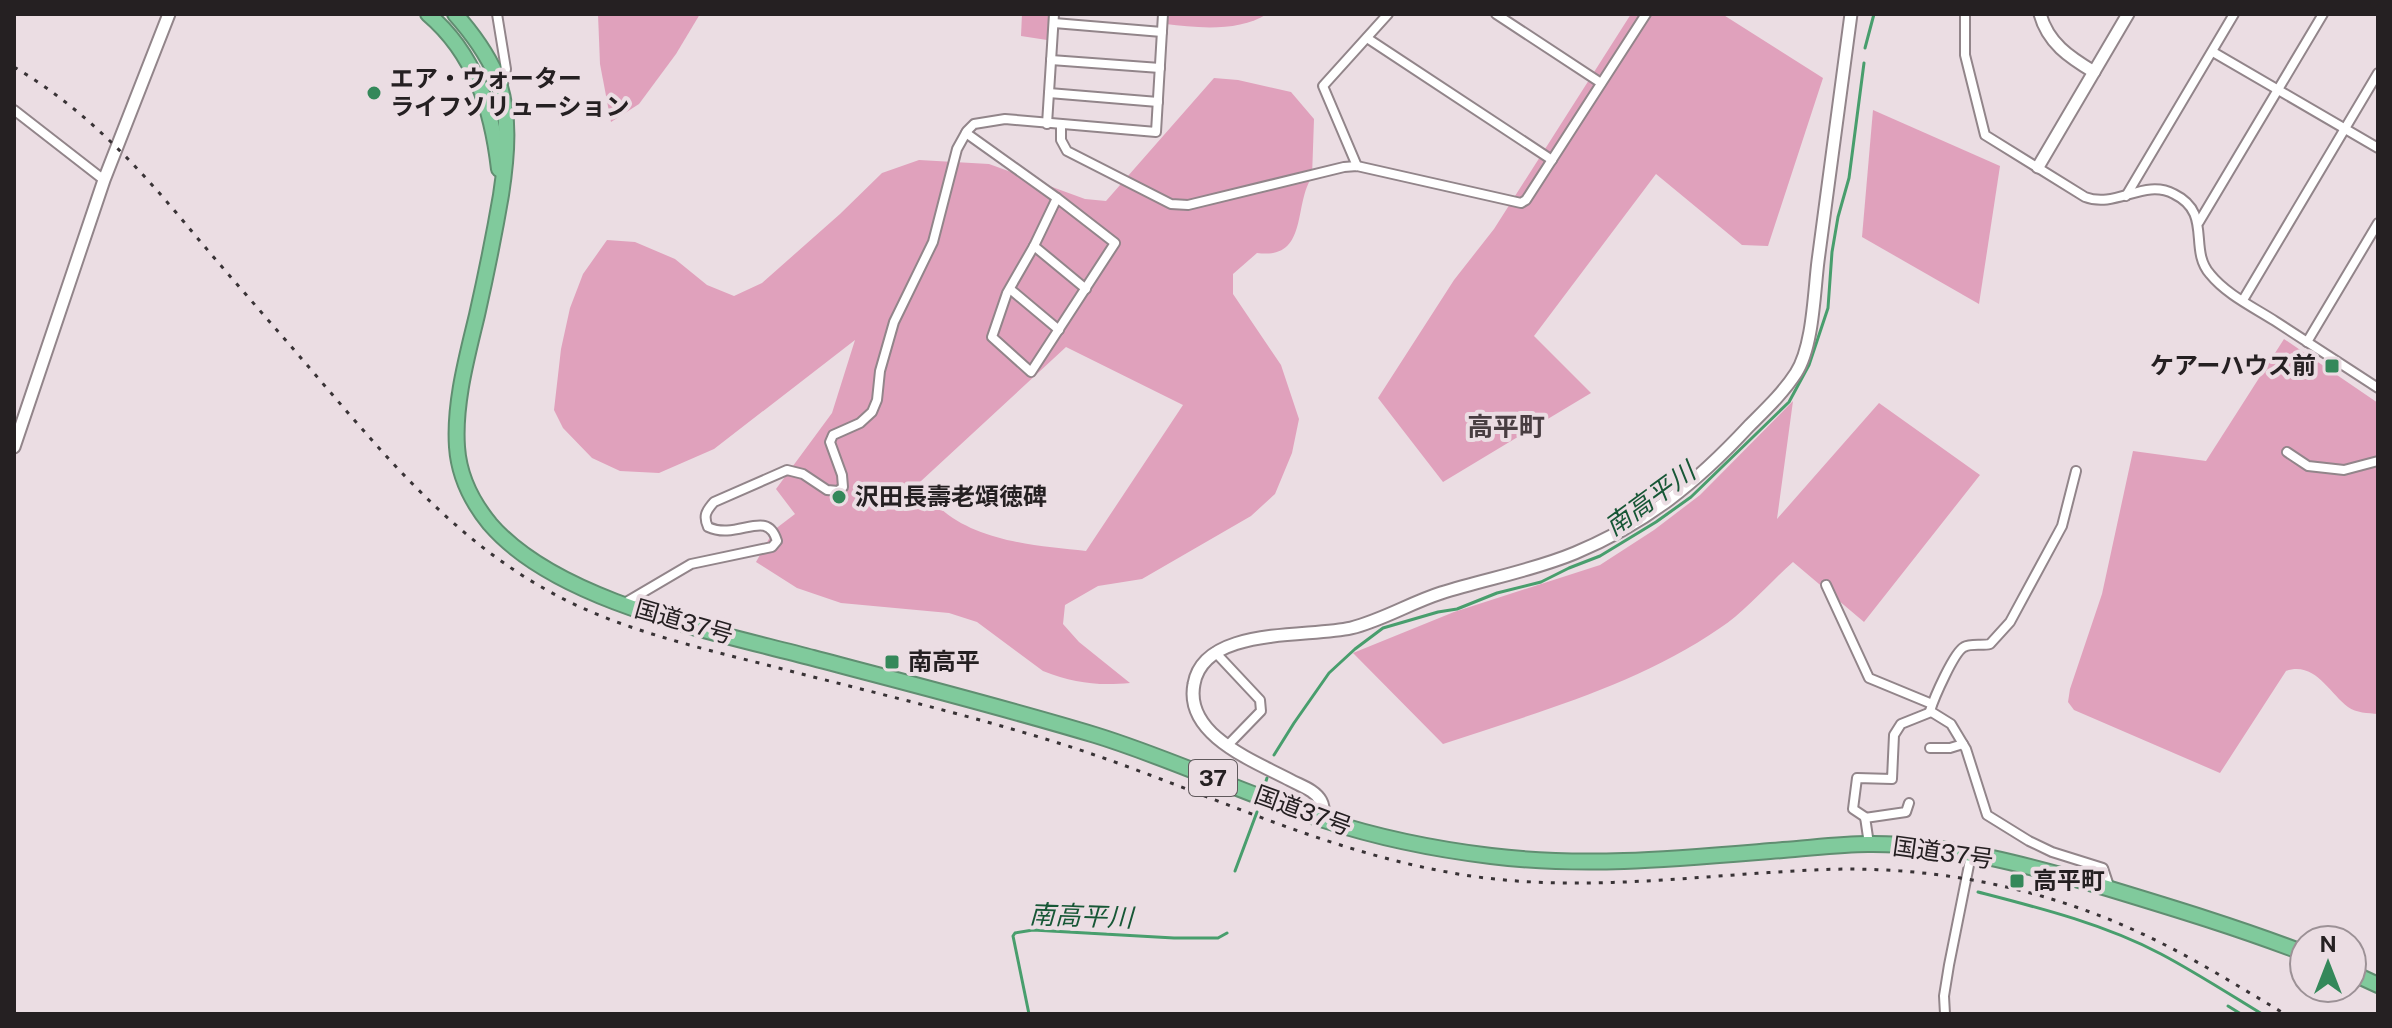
<svg xmlns="http://www.w3.org/2000/svg" width="2392" height="1028" viewBox="0 0 2392 1028" font-family="'Public Sans','Noto Sans JP',sans-serif">
<style>
.green{fill:#e0a1bc;fill-rule:evenodd}
.lines{fill:none;stroke-linecap:round;stroke-linejoin:round}
.stream{stroke:#489e6d;stroke-width:3}
.street-casing{stroke:#92858a;stroke-width:12}
.secondary-casing{stroke:#92858a;stroke-width:15}
.highway-casing{stroke:#608e71;stroke-width:18}
.street{stroke:#fff;stroke-width:8}
.secondary{stroke:#fff;stroke-width:11}
.highway{stroke:#80ca9c;stroke-width:14}
.rail{stroke:#393336;stroke-width:3;stroke-dasharray:4 8;stroke-linecap:butt}
.poi-dot{fill:#34885a;stroke:#ebdde3;stroke-width:3}
.labels{text-anchor:middle;stroke-width:8;stroke-linejoin:round;paint-order:stroke}
.shield{fill:#ebdde3;stroke:#60595c;stroke-width:2}
.shield-label{font-size:22px;font-weight:bold;fill:#252022}
.poi-label{font-size:24px;font-weight:bold;fill:#252022;stroke:#ebdde3;text-anchor:start}
.street-label{font-size:24px;fill:#252022;stroke:#ebdde3}
.neighbourhood-label{font-size:26px;font-weight:bold;fill:#483d41;stroke:#ebdde3}
.water-label{font-size:26px;font-style:italic;fill:#175736;stroke:#ebdde3}
</style>
<rect width="100%" height="100%" fill="#ebdde3"/>
<g class="green">
<polygon points="598,14 700,14 676,54 639,104 611,122 600,64"/>
<polygon points="1022,14 1049,14 1047,40 1021,36"/>
<path d="M1166,14H1267C1239,32 1197,28 1166,24Z"/>
<polygon points="1631,14 1722,14 1823,78 1768,246 1742,245 1656,174 1534,336 1591,393 1443,482 1378,398 1454,280 1494,229"/>
<path d="M1214,78L1238,80L1291,92L1314,119L1312,177C1293,205 1309,260 1257,253L1233,274V294L1281,365L1299,419L1292,453L1275,494L1251,516L1142,579L1098,586L1065,605L1063,624L1079,642L1130,683C1097,686 1074,683 1043,671L977,622L949,613L841,603L797,588L756,562L774,530L795,514L776,489L832,413L855,340L714,449L659,473L620,471L592,458L563,428L554,410L561,349L570,308L583,274L607,240L635,242L675,259L707,285L734,296L762,283L840,214L882,173L919,160L989,164L1085,199L1106,201ZM1066,347L1183,405L1086,551C1039,546 976,542 939,507C932,500 926,490 920,482Z"/>
<polygon points="1873,110 2000,166 1979,304 1862,237"/>
<path d="M2284,339L2378,403V714C2368,713 2356,713 2348,707C2329,693 2315,661 2286,671L2220,773L2074,710L2068,702L2070,689L2102,594L2133,451L2206,461Z"/>
<path d="M1793,401L1777,519L1879,403L1980,475L1864,622L1793,562C1770,582 1745,612 1720,628C1637,685 1538,712 1443,744L1353,653L1454,612L1600,565L1654,530L1700,495Z"/>
</g>
<g class="lines">
<g class="stream">
<polyline points="1865,48 1874,14"/>
<polyline points="1274,755 1294,723 1329,673 1355,649 1383,628 1438,612 1457,609 1497,593 1541,582 1569,568 1600,556 1656,522 1691,497 1789,402 1809,365 1828,308 1832,252 1838,217 1849,178 1864,63"/>
<polyline points="1266,781 1267,778"/>
<polyline points="1235,871 1257,812"/>
<path d="M1978,892C2040,908 2104,924 2161,954C2195,972 2229,994 2262,1014"/>
<polyline points="2228,1006 2241,1014"/>
<polyline points="1029,1014 1013,936 1015,933 1033,930 1174,938 1218,938 1227,933"/>
</g>
<defs>
<g id="street">
<polyline points="497,14 506,69 503,84"/>
<polyline points="1496,14 1601,83"/>
<path d="M1965,14V55L1985,135L2085,197C2116,209 2144,178 2174,194C2213,213 2188,249 2210,274C2226,294 2253,307 2275,321C2309,343 2344,366 2378,388"/>
<polyline points="1054,23 1162,32"/>
<polyline points="1367,38 1552,160"/>
<polyline points="2213,52 2378,148"/>
<polyline points="1051,60 1160,68"/>
<polyline points="1049,93 1158,102"/>
<polyline points="14,110 104,180"/>
<polyline points="1047,124 1054,14"/>
<polyline points="1061,124 1061,140 1067,151 1171,204 1188,205 1344,167 1357,166 1521,203 1526,200 1646,14"/>
<polyline points="966,133 1057,198"/>
<polyline points="1357,166 1323,86 1388,14"/>
<polyline points="2126,196 2234,14"/>
<polygon points="1057,198 1115,243 1031,372 992,337 1007,293 1034,246"/>
<polyline points="2199,222 2323,14"/>
<polyline points="1034,246 1086,289"/>
<polyline points="1010,289 1059,330"/>
<polyline points="2243,300 2378,73"/>
<polyline points="2307,342 2378,223"/>
<polyline points="2287,452 2308,466 2344,470 2378,461"/>
<path d="M2076,471L2062,526L2010,622L1990,644C1982,646 1971,643 1964,647C1954,652 1934,698 1930,711L1951,724L1966,749L1987,815L2029,841L2052,852L2103,868L2110,889"/>
<polyline points="1826,585 1869,678 1932,704"/>
<path d="M623,604L691,564L772,547L777,541C767,507 738,541 708,527C703,516 706,511 714,502L787,470L803,474L827,490L838,491L843,487L842,475L830,442L833,435L860,423L872,412L877,400L880,371L894,322L933,242L957,149L967,131L974,124L1005,119L1156,132L1163,14"/>
<polyline points="1215,652 1260,700 1261,711 1228,745"/>
<polyline points="1930,748 1950,748 1963,744"/>
<polyline points="1865,818 1906,812 1909,803"/>
<polyline points="1869,844 1865,817 1853,809 1857,778 1892,779 1894,735 1901,724 1931,712"/>
<polyline points="1945,1014 1944,996 1949,965 1971,855"/>
</g>
<g id="secondary">
<path d="M2040,14C2048,43 2069,57 2094,72"/>
<polyline points="2038,167 2128,14"/>
<polyline points="14,447 104,180 169,14"/>
<path d="M1324,820C1324,815 1324,806 1321,801C1315,790 1301,786 1290,780C1254,761 1184,735 1194,684C1204,626 1307,638 1351,628C1383,620 1410,603 1441,593C1485,579 1532,571 1575,553C1647,523 1697,482 1749,426C1766,409 1783,393 1796,373C1813,347 1814,293 1818,261C1829,179 1840,97 1851,14"/>
</g>
<g id="highway">
<path d="M428,14C475,54 492,109 499,169"/>
<path d="M455,14C471,32 486,52 496,75C511,112 507,156 501,195C494,236 486,275 477,315C467,357 454,403 457,447C459,476 472,502 490,524C558,603 716,632 813,658C907,683 1002,707 1095,735C1173,759 1247,795 1324,820C1379,838 1433,849 1491,856C1588,868 1685,858 1783,850C1811,848 1840,844 1868,844C1949,843 2030,866 2107,888C2173,908 2239,928 2304,953"/>
<polyline points="2352,973 2378,985"/>
</g>
</defs>
<use href="#street" class="street-casing"/>
<use href="#secondary" class="secondary-casing"/>
<use href="#highway" class="highway-casing"/>
<use href="#street" class="street"/>
<use href="#secondary" class="secondary"/>
<use href="#highway" class="highway"/>
<path class="rail" d="M14,67C82,107 134,162 184,222C228,275 274,326 319,379C396,469 468,555 578,606C637,633 700,648 763,664C866,691 972,715 1074,748C1211,793 1333,857 1478,877C1590,892 1701,875 1813,870C1929,864 2046,887 2151,938C2197,960 2241,988 2285,1014"/>
</g>
<g class="poi-dot">
<circle cx="374" cy="93" r="8"/>
<rect x="2324" y="358" width="16" height="16" rx="4"/>
<circle cx="839" cy="497" r="8"/>
<rect x="884" y="654" width="16" height="16" rx="4"/>
<rect x="2009" y="873" width="16" height="16" rx="4"/>
</g>
<g class="labels">
<rect class="shield" x="1189" y="760" width="48" height="36" rx="6"/>
<g class="shield-label">
<text x="1213" y="786">37</text>
</g>
<g class="poi-label">
<text x="390" y="87">エア・ウォーター<tspan x="390" dy="28">ライフソリューション</tspan></text>
<text x="2316" y="374" text-anchor="end">ケアーハウス前</text>
<text x="855" y="505">沢田長壽老頌徳碑</text>
<text x="908" y="670">南高平</text>
<text x="2033" y="889">高平町</text>
</g>
<g class="street-label">
<text transform="translate(684 622) rotate(16)" y="8">国道37号</text>
<text transform="translate(1303 811) rotate(20)" y="8">国道37号</text>
<text transform="translate(1943 853) rotate(8)" y="8">国道37号</text>
</g>
<g class="neighbourhood-label">
<text x="1506" y="436">高平町</text>
</g>
<g class="water-label">
<text transform="translate(1650 499) rotate(-36)" y="9">南高平川</text>
<text transform="translate(1081 916) rotate(2)" y="9">南高平川</text>
</g>
</g>
<rect width="2392" height="1028" fill="none" stroke="#252022" stroke-width="32"/>
<g transform="translate(2328 964)"><circle r="38" fill="#ebdde3" stroke="#9c9196" stroke-width="2"/>
<path d="M0-6L14 30L0 20L-14 30Z" fill="#34885a"/>
<text y="-12" font-size="22" font-weight="bold" text-anchor="middle" fill="#252022">N</text>
</g>
</svg>
